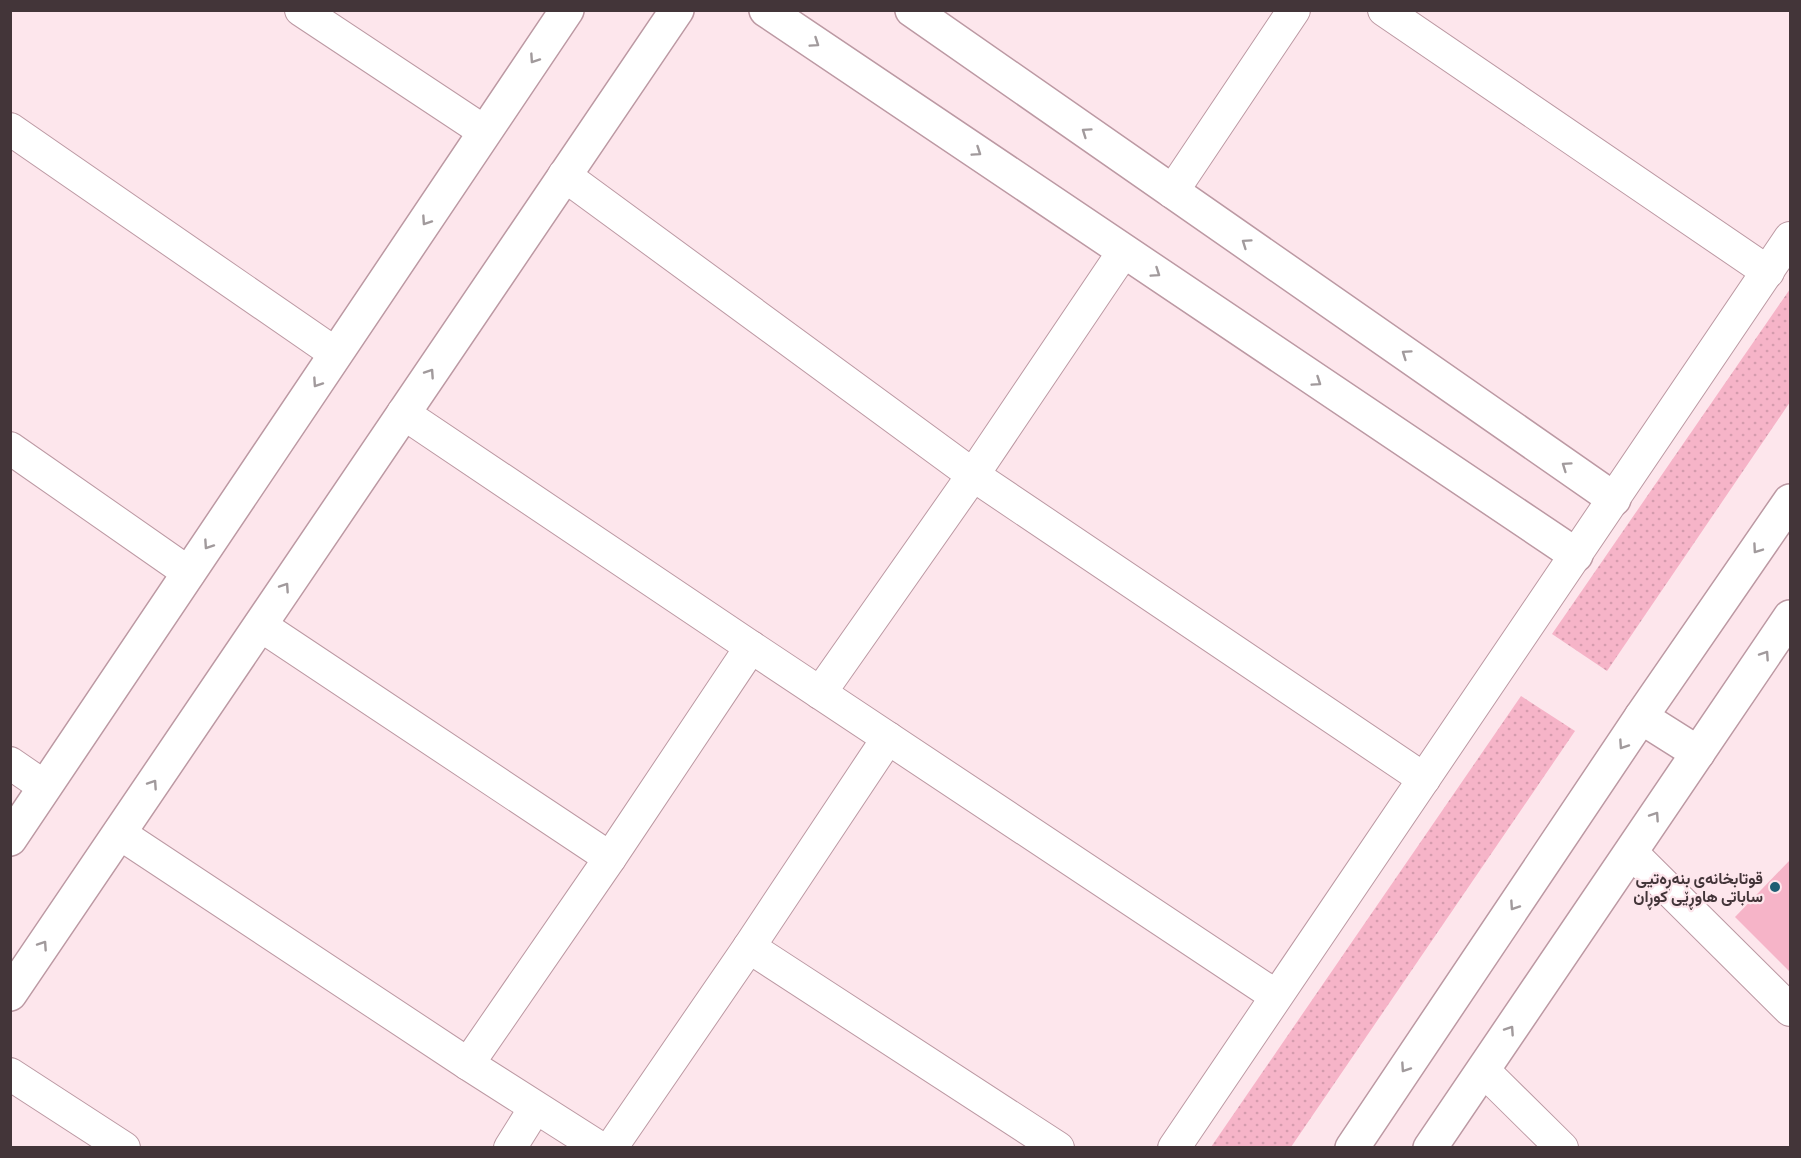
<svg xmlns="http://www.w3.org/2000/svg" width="1801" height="1158" viewBox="0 0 1801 1158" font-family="Barlow,Vazirmatn,sans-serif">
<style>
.park{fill:url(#park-dots)}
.pitch{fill:#f6b4c8}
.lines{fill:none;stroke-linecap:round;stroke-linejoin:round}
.street-casing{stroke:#bc99a3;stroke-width:34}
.secondary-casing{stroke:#bc99a3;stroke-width:36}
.street{stroke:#fff;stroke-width:32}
.secondary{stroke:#fff;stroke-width:33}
.oneway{stroke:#a19a9c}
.poi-dot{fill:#1e5e73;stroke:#fde6ec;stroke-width:2}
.labels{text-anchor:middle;stroke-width:4.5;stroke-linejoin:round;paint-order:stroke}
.poi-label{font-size:16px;font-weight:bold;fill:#433539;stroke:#fde6ec;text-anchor:end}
</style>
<defs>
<pattern id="park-dots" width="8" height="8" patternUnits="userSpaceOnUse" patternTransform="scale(1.5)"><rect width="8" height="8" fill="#f6b4c8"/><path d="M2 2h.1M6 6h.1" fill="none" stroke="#d49bad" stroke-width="1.8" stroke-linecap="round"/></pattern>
</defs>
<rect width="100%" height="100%" fill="#fde6ec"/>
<g class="park">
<polygon points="1790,289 1790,402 1607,671 1552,634"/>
<polygon points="1521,696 1575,731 1291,1147 1211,1147"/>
</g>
<polygon class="pitch" points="1790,860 1790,972 1735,917"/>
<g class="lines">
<defs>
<g id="street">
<polyline points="301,10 485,132"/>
<polyline points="1384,10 1768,272"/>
<polyline points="10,129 336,354"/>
<polyline points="564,175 973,475 1424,779"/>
<polyline points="1172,192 1294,10"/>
<polyline points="403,413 751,647 1276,996"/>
<polyline points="10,448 189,573"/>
<polyline points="260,625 610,858"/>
<polyline points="820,693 973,475 1124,251"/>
<polyline points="10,763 45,787"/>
<polyline points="119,833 468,1064 600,1148"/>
<polyline points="1631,852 1790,1010"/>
<polyline points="749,947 1058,1148"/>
<polyline points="468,1064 610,858 751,647"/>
<polyline points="1483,1070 1562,1148"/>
<polyline points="10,1074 124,1148"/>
<polyline points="510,1148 535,1108"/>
<polyline points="611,1148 749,947 888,738"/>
<polyline points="1174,1148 1790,238"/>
</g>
<g id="secondary">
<polyline points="766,10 1576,555"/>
<polyline points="912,10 1614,499"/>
<polyline points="1641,717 1698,753"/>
<polyline points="10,839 567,10"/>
<polyline points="10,994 677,10"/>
<polyline points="1352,1148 1641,717 1790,501"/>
<polyline points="1430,1148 1790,617"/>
</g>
</defs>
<use href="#street" class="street-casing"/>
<use href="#secondary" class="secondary-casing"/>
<use href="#street" class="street"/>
<use href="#secondary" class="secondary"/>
</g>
<defs><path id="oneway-chevron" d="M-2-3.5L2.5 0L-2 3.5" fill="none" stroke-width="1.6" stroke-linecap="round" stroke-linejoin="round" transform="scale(1.5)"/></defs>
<g class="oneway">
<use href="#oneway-chevron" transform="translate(815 43) rotate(34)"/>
<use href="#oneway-chevron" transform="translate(534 59) rotate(124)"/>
<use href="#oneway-chevron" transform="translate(1086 132) rotate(-145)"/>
<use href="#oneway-chevron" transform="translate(977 152) rotate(34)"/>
<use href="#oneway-chevron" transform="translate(426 221) rotate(124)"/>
<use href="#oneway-chevron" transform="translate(1246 243) rotate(-145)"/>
<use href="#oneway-chevron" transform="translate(1156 273) rotate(34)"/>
<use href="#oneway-chevron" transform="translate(1406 354) rotate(-145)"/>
<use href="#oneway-chevron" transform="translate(430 373) rotate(-56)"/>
<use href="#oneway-chevron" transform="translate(1317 382) rotate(34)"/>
<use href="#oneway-chevron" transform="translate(317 383) rotate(124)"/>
<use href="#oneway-chevron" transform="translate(1566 466) rotate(-145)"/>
<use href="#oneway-chevron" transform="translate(208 545) rotate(124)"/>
<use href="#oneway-chevron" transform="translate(1757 549) rotate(125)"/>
<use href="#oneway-chevron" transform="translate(285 587) rotate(-56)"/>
<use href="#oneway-chevron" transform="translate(1765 655) rotate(-56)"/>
<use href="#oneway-chevron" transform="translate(1623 745) rotate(124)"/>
<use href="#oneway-chevron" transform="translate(153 784) rotate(-56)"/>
<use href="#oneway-chevron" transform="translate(1655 816) rotate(-56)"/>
<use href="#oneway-chevron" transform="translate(1514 906) rotate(124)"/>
<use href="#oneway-chevron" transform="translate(43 945) rotate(-56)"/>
<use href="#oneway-chevron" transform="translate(1510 1030) rotate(-56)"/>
<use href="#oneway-chevron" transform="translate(1405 1068) rotate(124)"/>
</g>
<circle class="poi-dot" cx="1775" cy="887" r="6"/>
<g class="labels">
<g class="poi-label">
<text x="1763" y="884">قوتابخانەی بنەڕەتیی<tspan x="1763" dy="18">ساباتی هاوڕێی کوڕان</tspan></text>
</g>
</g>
<rect width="1801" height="1158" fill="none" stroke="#433539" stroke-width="24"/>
</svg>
